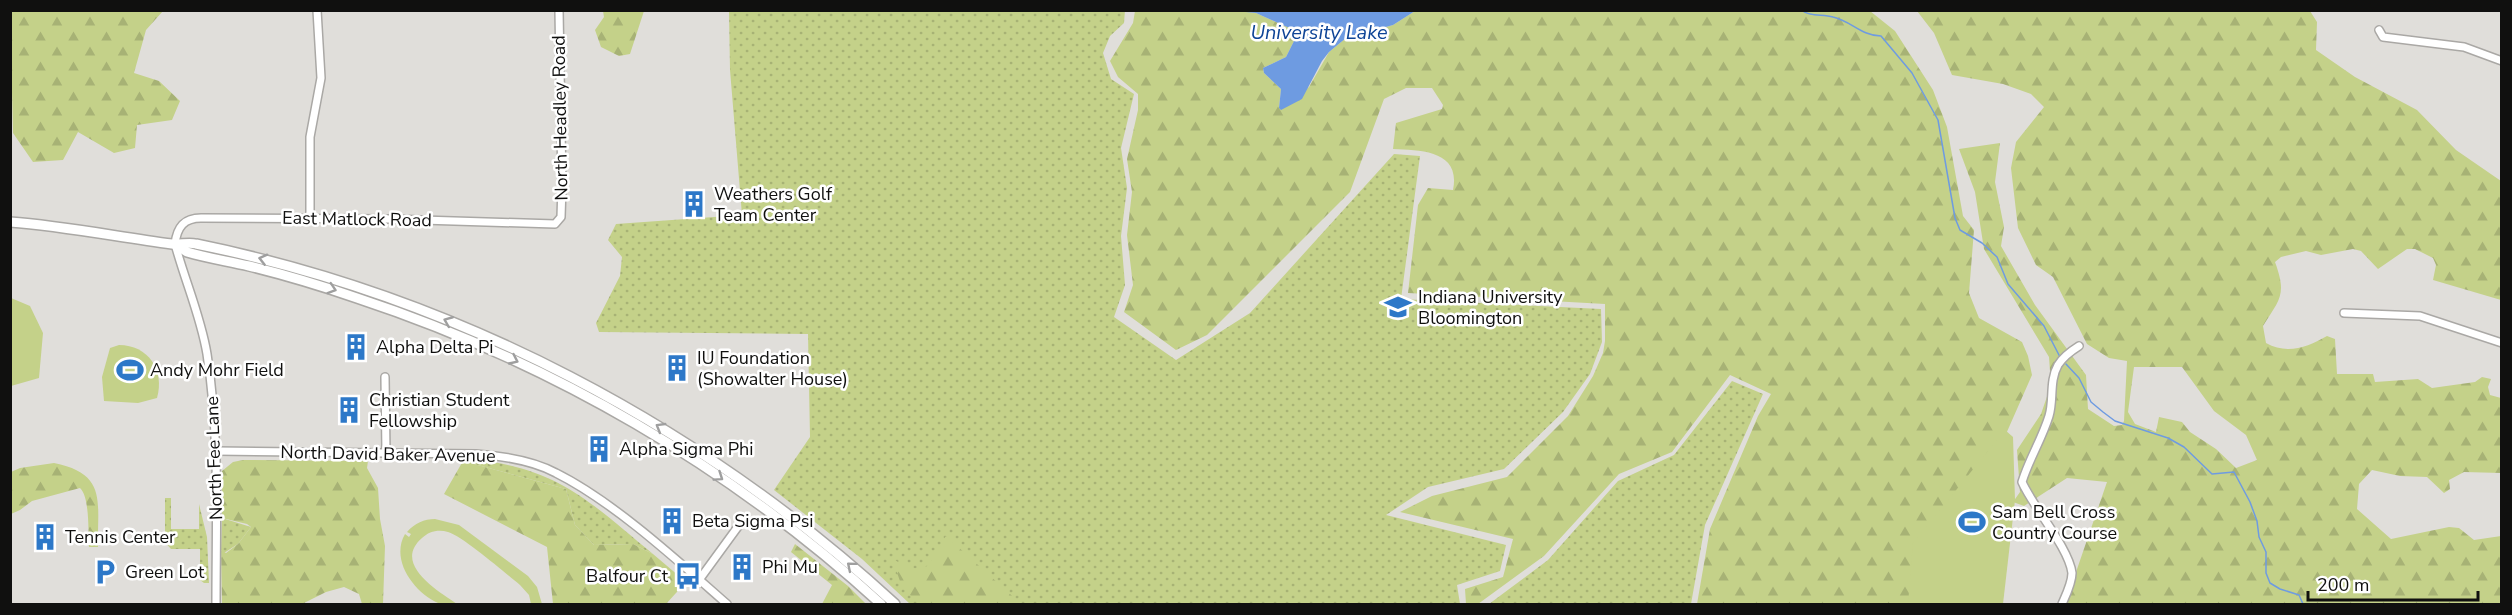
<svg xmlns="http://www.w3.org/2000/svg" width="2512" height="615" viewBox="0 0 2512 615" font-family="'Nunito Sans',sans-serif">
<style>
.grass{fill:url(#grass-dots)}
.forest{fill:url(#forest-firs);fill-rule:evenodd}
.garden{fill:#c4d189}
.water{fill:#6e9be1}
.lines{fill:none;stroke-linecap:round;stroke-linejoin:round}
.stream{stroke:#6e9be1;stroke-width:1.5}
.minor-casing{stroke:#aaa8a5;stroke-width:10}
.highway-casing{stroke:#aaa8a5;stroke-width:12}
.minor{stroke:#fff;stroke-width:7}
.highway{stroke:#fff;stroke-width:9}
.oneway{stroke:#9f9f9f}
.labels{text-anchor:middle;stroke-width:5;stroke-linejoin:round;paint-order:stroke}
.street-label{font-size:18px;fill:#10100f;stroke:#fff}
.poi-label{font-size:18px;fill:#10100f;stroke:#fff;text-anchor:start}
.water-label{font-size:20px;font-style:italic;fill:#0e4496;stroke:#fff}
</style>
<defs>
<pattern id="grass-dots" width="8" height="8" patternUnits="userSpaceOnUse" patternTransform="scale(1.5)"><rect width="8" height="8" fill="#c4d189"/><path d="M2 2h.1M6 6h.1" fill="none" stroke="#a7b275" stroke-width="1.8" stroke-linecap="round"/></pattern>
<pattern id="forest-firs" width="22" height="20" patternUnits="userSpaceOnUse" patternTransform="scale(1.5)"><rect width="22" height="20" fill="#c4d189"/><path d="M5 1l3.5 6h-7zM16 11l3.5 6h-7z" fill="#a7b275"/></pattern>
</defs>
<rect width="100%" height="100%" fill="#e0deda"/>
<g class="grass">
<polygon points="1125,10 1124,23 1110,36 1103,53 1111,79 1134,94 1121,148 1127,188 1121,236 1125,285 1114,317 1176,360 1250,313 1394,154 1420,156 1401,299 1601,309 1602,342 1590,374 1563,412 1504,469 1428,487 1386,515 1506,545 1500,571 1457,585 1460,604 910,604 862,559 774,490 810,437 808,334 599,332 596,323 620,276 622,257 608,240 616,224 742,215 730,70 729,11"/>
<polygon points="1732,381 1763,394 1705,525 1691,604 1489,604 1548,560 1618,481 1674,455"/>
<path d="M477,460C560,469 592,504 653,554L633,544L594,545L575,525L566,489L463,461Z"/>
<polygon points="165,498 171,498 171,529 199,529 199,504 207,537 209,583 204,583 200,580 200,549 171,549 165,542"/>
<polygon points="222,518 251,527 238,544 224,553 221,550"/>
</g>
<g class="forest">
<path d="M1235,10L1256,13L1296,31V37L1286,57L1263,68L1264,73L1281,89L1279,108L1309,87L1329,52L1346,38L1393,25L1415,11H1870L1895,31L1933,90L1947,127L1963,216L1974,230L1969,293L1979,318L2022,342L2028,356L2032,375L2006,434L1913,604H1697L1710,529L1758,416L1771,394L1730,375L1672,452L1619,474L1544,556L1478,604H1466L1465,589L1503,577L1513,539L1400,512L1432,496L1507,477L1568,416L1593,376L1603,353L1605,341V304L1408,293L1418,205L1428,188L1453,190C1461,151 1422,150 1393,149L1396,123L1442,109L1443,105L1432,88H1406L1384,99L1350,192L1207,335L1176,350L1124,312L1133,285L1127,235L1132,192L1127,159L1138,110V94L1118,77L1110,61L1133,23L1135,11Z"/>
<polygon points="10,11 163,11 146,30 134,73 159,81 180,101 172,120 137,125 135,148 114,153 78,132 63,160 33,162 13,133"/>
<polygon points="603,11 644,11 630,54 619,56 601,47 595,30 604,17"/>
<path d="M1917,11H2310L2317,22L2316,50L2355,77L2417,110L2456,150L2501,181V300L2433,280L2436,265L2433,258L2415,249H2407L2378,269L2361,251L2353,249L2321,255L2306,251L2281,257L2275,262C2287,295 2280,299 2263,326L2266,343C2287,355 2308,347 2327,336L2335,339L2337,374H2373L2375,382L2418,379L2432,388L2475,382L2482,377L2491,379L2488,387L2490,395L2501,398V473L2464,472L2449,480L2450,489L2444,493L2427,477L2400,476L2372,470L2359,484L2357,509L2391,539L2449,527L2459,528L2474,540L2501,536V604H2065L2107,482L2067,478L2024,506L2013,502L2020,492L2017,450L2041,414L2051,385L2049,357L1984,249L1975,192L1959,149L2000,143L1995,182L2004,227L2001,246L2035,305L2086,375L2088,409L2114,426L2122,425L2124,421L2127,361L2109,358L2087,344L2053,277L2036,265L2018,228L2011,168L2016,142L2044,107L2031,94L2003,84L1952,75L1934,33ZM2134,367H2182L2214,411L2246,435L2257,460L2236,468L2216,449L2190,432L2182,422L2159,417L2156,432L2135,424L2128,412Z"/>
<polygon points="243,460 368,461 367,468 378,488 380,519 385,546 383,604 362,604 359,594 344,587 326,592 302,604 222,604 221,550 226,553 238,544 251,527 247,524 222,518 222,471 233,462"/>
<polygon points="463,461 566,489 575,525 594,545 633,544 653,554 686,582 666,604 553,604 547,547 444,494"/>
<path d="M54,463C108,474 97,502 98,547H89C88,533 90,497 80,488L32,501L20,510L11,514V472L20,468Z"/>
<path d="M946,536L1021,604H919L902,587L892,558C900,564 919,574 928,565C931,563 942,541 946,536Z"/>
<polygon points="795,544 848,586 866,604 822,604 832,585 791,552"/>
</g>
<g class="garden">
<polygon points="11,298 30,306 43,333 39,378 11,386"/>
<path d="M119,345C148,345 165,370 157,398L138,403L104,401L102,377L110,348Z"/>
<polygon points="2005,430 2013,437 2015,500 2003,604 1908,604 1913,543"/>
<path d="M435,519L459,525L528,576L537,587L542,604H531L529,595L520,585C505,573 464,537 448,532C439,529 429,531 422,538C392,564 438,591 457,604C451,605 443,606 438,603C414,592 390,560 405,534L409,537L411,534L407,532C415,523 424,519 435,519Z"/>
</g>
<polygon class="water" points="1235,11 1415,11 1393,25 1346,38 1329,52 1322,61 1302,99 1281,110 1279,108 1281,89 1264,73 1263,68 1286,57 1296,37 1296,31 1256,13"/>
<g class="lines">
<g class="stream">
<path d="M1801,10C1810,17 1822,14 1833,17C1851,21 1862,36 1881,36L1912,73L1938,120L1955,218L1960,230L1982,243L1997,257L2008,284L2044,326L2060,357"/>
<polyline points="2066,364 2079,378 2091,402 2103,412 2115,421 2168,438 2184,447 2212,474 2234,472 2250,502 2257,521 2259,537 2266,552 2266,573 2270,583 2280,589 2299,595 2303,604"/>
</g>
<defs>
<g id="minor">
<polyline points="2379,30 2383,37 2464,47 2502,61"/>
<polyline points="310,219 310,137 321,78 317,10"/>
<polyline points="2344,313 2420,316 2502,343"/>
<polyline points="385,377 386,454"/>
<path d="M216,451L476,454C503,456 532,460 556,473C614,502 678,561 727,604"/>
<polyline points="699,580 745,517"/>
<path d="M216,604C216,521 220,437 207,354C201,317 185,281 175,244C177,227 184,218 201,218L390,219L555,224L561,217L562,187L559,10"/>
<path d="M2062,604C2066,595 2072,583 2072,573C2069,548 2033,507 2022,482C2029,459 2042,439 2049,416C2054,400 2049,381 2058,365C2063,357 2071,351 2079,346"/>
</g>
<g id="highway">
<path d="M10,222C65,226 118,237 172,244C180,245 188,242 196,244C457,297 700,425 895,604"/>
<path d="M175,244L187,252C207,258 228,261 249,266C286,275 322,286 357,298C551,362 731,467 881,604"/>
</g>
</defs>
<use href="#minor" class="minor-casing"/>
<use href="#highway" class="highway-casing"/>
<use href="#minor" class="minor"/>
<use href="#highway" class="highway"/>
</g>
<defs><path id="oneway-chevron" d="M-2-3.5L2.5 0L-2 3.5" fill="none" stroke-width="1.6" stroke-linecap="round" stroke-linejoin="round" transform="scale(1.5)"/></defs>
<g class="oneway">
<use href="#oneway-chevron" transform="translate(263 259) rotate(-166)"/>
<use href="#oneway-chevron" transform="translate(332 289) rotate(18)"/>
<use href="#oneway-chevron" transform="translate(448 321) rotate(-158)"/>
<use href="#oneway-chevron" transform="translate(514 360) rotate(25)"/>
<use href="#oneway-chevron" transform="translate(660 427) rotate(-149)"/>
<use href="#oneway-chevron" transform="translate(719 477) rotate(34)"/>
<use href="#oneway-chevron" transform="translate(851 566) rotate(-140)"/>
</g>
<defs>
<symbol id="building-bare" viewBox="-9 -9 18 18"><path d="M-4-6H4V6H1V3H-1V6H-4ZM-2.5-4.3h1.7v1.8h-1.7ZM.8-4.3h1.7v1.8H.8ZM-2.5-1h1.7V.8h-1.7ZM.8-1h1.7V.8H.8Z" fill="#2d78c8" stroke="#fff" stroke-width="2.5" paint-order="stroke"/></symbol>
<symbol id="university-bare" viewBox="-9 -9 18 18"><path d="M0-5L7-2L0 1L-7-2ZM-4 1L0 2.5L4 1V4Q0 6-4 4Z" fill="#2d78c8" stroke="#fff" stroke-width="2.5" paint-order="stroke"/></symbol>
<symbol id="stadium-bare" viewBox="-9 -9 18 18"><path d="M0-5a6.5 5 0 1 0 0 10a6.5 5 0 1 0 0-10ZM-3.5-1.8h7v3.6h-7Z" fill="#2d78c8" stroke="#fff" stroke-width="2.5" paint-order="stroke"/></symbol>
<symbol id="parking-bare" viewBox="-9 -9 18 18"><path d="M-3.5-5.5H1a3.5 3.5 0 0 1 0 7H-1V5.5H-3.5ZM-1-3.4V-.6H.8a1.4 1.4 0 0 0 0-2.8Z" fill="#2d78c8" stroke="#fff" stroke-width="2.5" paint-order="stroke"/></symbol>
<symbol id="bus-bare" viewBox="-9 -9 18 18"><path d="M-5-6H5V4H4V6H2V4H-2V6H-4V4H-5ZM-3.5-4V0h7V-4ZM-3.5 1.2v1.5H-2V1.2ZM2 1.2v1.5H3.5V1.2Z" fill="#2d78c8" stroke="#fff" stroke-width="2.5" paint-order="stroke"/></symbol>
</defs>
<g fill-rule="evenodd">
<use href="#building-bare" x="675" y="185" width="38" height="38"/>
<use href="#university-bare" x="1379" y="288" width="38" height="38"/>
<use href="#building-bare" x="337" y="328" width="38" height="38"/>
<use href="#building-bare" x="658" y="349" width="38" height="38"/>
<use href="#stadium-bare" x="111" y="351" width="38" height="38"/>
<use href="#building-bare" x="330" y="391" width="38" height="38"/>
<use href="#building-bare" x="580" y="430" width="38" height="38"/>
<use href="#building-bare" x="653" y="502" width="38" height="38"/>
<use href="#stadium-bare" x="1953" y="503" width="38" height="38"/>
<use href="#building-bare" x="26" y="518" width="38" height="38"/>
<use href="#building-bare" x="723" y="548" width="38" height="38"/>
<use href="#parking-bare" x="86" y="553" width="38" height="38"/>
<use href="#bus-bare" x="669" y="557" width="38" height="38"/>
</g>
<g class="labels">
<g class="street-label">
<text transform="translate(560 118) rotate(-91)" y="6">North Headley Road</text>
<text transform="translate(357 219) rotate(1)" y="6">East Matlock Road</text>
<text transform="translate(388 454) rotate(1)" y="6">North David Baker Avenue</text>
<text transform="translate(214 458) rotate(-92)" y="6">North Fee Lane</text>
</g>
<g class="poi-label">
<text x="714" y="200">Weathers Golf<tspan x="714" dy="21">Team Center</tspan></text>
<text x="1418" y="303">Indiana University<tspan x="1418" dy="21">Bloomington</tspan></text>
<text x="376" y="353">Alpha Delta Pi</text>
<text x="697" y="364">IU Foundation<tspan x="697" dy="21">(Showalter House)</tspan></text>
<text x="150" y="376">Andy Mohr Field</text>
<text x="369" y="406">Christian Student<tspan x="369" dy="21">Fellowship</tspan></text>
<text x="619" y="455">Alpha Sigma Phi</text>
<text x="1992" y="518">Sam Bell Cross<tspan x="1992" dy="21">Country Course</tspan></text>
<text x="692" y="527">Beta Sigma Psi</text>
<text x="65" y="543">Tennis Center</text>
<text x="762" y="573">Phi Mu</text>
<text x="125" y="578">Green Lot</text>
<text x="668" y="582" text-anchor="end">Balfour Ct</text>
</g>
<g class="water-label">
<text x="1319" y="39">University Lake</text>
</g>
</g>
<rect width="2512" height="615" fill="none" stroke="#10100f" stroke-width="24"/>
<path d="M2308 591v9h170v-9" fill="none" stroke="#10100f" stroke-width="3"/>
<text x="2317" y="591" font-size="18" fill="#10100f" stroke="#ffffff" stroke-width="4.5" paint-order="stroke">200 m</text>
</svg>
